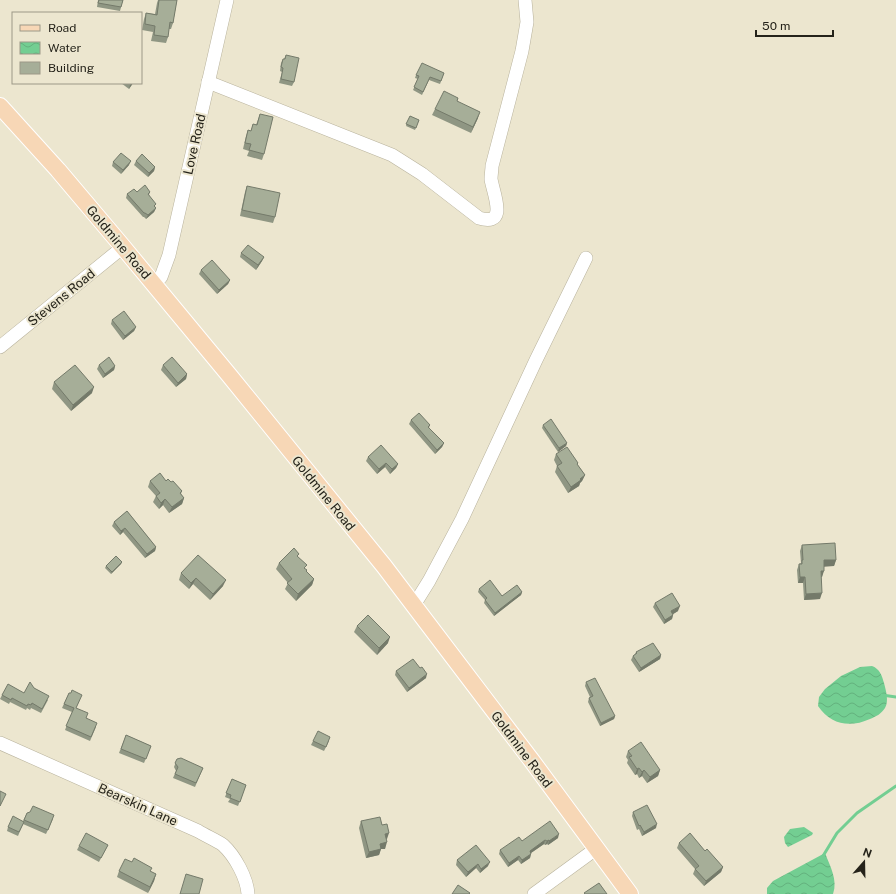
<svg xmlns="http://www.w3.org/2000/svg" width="896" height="894" viewBox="0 0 896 894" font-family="'Public Sans',sans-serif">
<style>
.water{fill:url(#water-waves)}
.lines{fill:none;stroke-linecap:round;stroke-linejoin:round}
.stream{stroke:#73ce92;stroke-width:3}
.minor-casing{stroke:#b8b29c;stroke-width:14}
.major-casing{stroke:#fff;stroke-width:18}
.minor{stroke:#fff;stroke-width:13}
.major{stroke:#f7d7b6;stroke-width:16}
.wall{fill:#8f9683}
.shaded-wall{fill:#747a6a}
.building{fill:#a6ae98;stroke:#747a6a}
.labels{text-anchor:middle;stroke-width:4;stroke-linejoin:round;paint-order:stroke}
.street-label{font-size:13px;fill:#25231a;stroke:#ece6cf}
</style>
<defs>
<pattern id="water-waves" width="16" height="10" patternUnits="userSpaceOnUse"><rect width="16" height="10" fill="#73ce92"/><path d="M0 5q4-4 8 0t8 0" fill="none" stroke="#63b17d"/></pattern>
</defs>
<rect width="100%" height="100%" fill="#ece6cf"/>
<g class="water">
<path d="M872,666C880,669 882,676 884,683C886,691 889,701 885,708C881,714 877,716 870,719C850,728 831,725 818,706L819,697L825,689L841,676L860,667Z"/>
<polygon points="804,827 813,833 812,835 788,847 785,843 784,837 790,829"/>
<path d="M825,853C830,866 838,880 833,894H767V888L773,881Z"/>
</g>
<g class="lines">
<g class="stream">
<polyline points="882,695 896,697"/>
<polyline points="823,856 837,833 857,813 896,786"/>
</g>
<defs>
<g id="minor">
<path d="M208,82L392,155L422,174L479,218C509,227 493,193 491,179C491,175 492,170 492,166L522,51L527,22L525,0"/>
<polyline points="154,285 161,277 169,255 227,0"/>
<polyline points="0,347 123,247"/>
<polyline points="414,605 429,581 462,519 536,360 586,258"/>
<path d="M0,743L198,831C206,836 216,840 223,845C235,856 247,878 248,894"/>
<polyline points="534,894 597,848"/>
</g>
<polyline id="major" points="0,106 58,170 123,247 229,375 384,566 532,761 630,894"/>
</defs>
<use href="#minor" class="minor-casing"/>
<use href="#major" class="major-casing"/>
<use href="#minor" class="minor"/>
<use href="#major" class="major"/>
</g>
<g class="wall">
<polygon points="98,0 123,0 120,11 97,7"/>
<polygon points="158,0 177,0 173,23 171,29 169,29 168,37 166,43 151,41 153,32 142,30 144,19 146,13 155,14 157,3"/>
<polygon points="286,55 294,82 292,86 279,83 282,72 280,71 281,63 283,59 284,59"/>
<polygon points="444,73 440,84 429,80 422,95 413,90 418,79 415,78 416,75"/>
<polygon points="121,83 133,83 129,89"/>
<polygon points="458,98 457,101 478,118 471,133 432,115 435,109"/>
<polygon points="260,114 264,154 262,160 247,156 249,151 243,149 246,136 248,130 251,131 253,124 256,125"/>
<polygon points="410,116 419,120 415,130 406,126"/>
<polygon points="136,161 155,167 154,171 148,177 134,165"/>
<polygon points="113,162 129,165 121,174 112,166"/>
<polygon points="247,186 275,217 273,223 240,216 245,192"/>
<polygon points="137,192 150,192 149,195 156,208 154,212 146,219 144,217 143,217 126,198 127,194"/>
<polygon points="241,253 264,257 262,261 256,270 240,257"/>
<polygon points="201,270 230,280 228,284 217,294 199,274"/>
<polygon points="112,320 136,327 134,331 123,340 111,324"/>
<polygon points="99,365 115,366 114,370 103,378 97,369"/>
<polygon points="163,365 187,374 186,379 176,387 161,370"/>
<polygon points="54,382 92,393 71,411 52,389"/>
<polygon points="411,420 430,425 429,428 444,443 442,447 435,454 409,424"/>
<polygon points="543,425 567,443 566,446 558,452 542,428"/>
<polygon points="556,454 577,464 585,475 582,481 580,483 579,486 568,493 555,472 557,466 554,460"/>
<polygon points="368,457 398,464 396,468 390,474 385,467 377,474 366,461"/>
<polygon points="150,481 166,481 171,482 182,491 181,494 184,498 182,504 169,513 163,505 159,509 153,502 156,496 148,487"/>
<polygon points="127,511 156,547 155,551 145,558 123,532 120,535 112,526 114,522"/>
<polygon points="802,545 836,560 834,566 824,566 822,577 821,577 820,599 804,600 803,583 798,583 797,570 799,564 801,563 800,551"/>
<polygon points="298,557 305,569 306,571 314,579 312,585 296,601 285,589 288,583 276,569 279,563"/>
<polygon points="122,562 121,564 111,574 105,568 106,566"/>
<polygon points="181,573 223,586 210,600 193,584 189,589 179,580"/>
<polygon points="479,589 502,596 522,592 521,595 494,616 484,603 485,600 478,592"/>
<polygon points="655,603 678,611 673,614 672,619 664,624 653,607"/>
<polygon points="357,626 388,643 377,655 354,632"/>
<polygon points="636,652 661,655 660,659 639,672 631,660 633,656 635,654"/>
<polygon points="420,668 426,678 407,692 395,675 396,671"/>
<polygon points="586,682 615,716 614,719 600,726 588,702 589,698 590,697 585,686"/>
<polygon points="34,688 48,700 41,713 31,708 30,710 27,708 26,710 10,702 9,704 0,699 2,695 24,693"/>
<polygon points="69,693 80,699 76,708 96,727 90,741 65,730 72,712 62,708"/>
<polygon points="126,735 151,746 144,763 119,753"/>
<polygon points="313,741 329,741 324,751 311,745"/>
<polygon points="628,751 660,770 658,776 647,783 642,776 639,778 637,774 635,775 627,763 628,760 626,757"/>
<polygon points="177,759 203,768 195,787 173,778 176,771 174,767"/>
<polygon points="232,779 246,785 238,806 228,802 230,799 225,797"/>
<polygon points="633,812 656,828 642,836 639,829 637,830 632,816"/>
<polygon points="27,813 53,819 46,834 23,824 18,836 7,831 8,827 23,821"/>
<polygon points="361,821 382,825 387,839 386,839 385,849 381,849 379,855 366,858 359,828"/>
<polygon points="558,838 548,845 547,844 545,845 544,844 531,853 530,858 521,864 518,860 508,867 499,854 500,850 522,841"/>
<polygon points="679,843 705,851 723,867 721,872 704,886 693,874 695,869 677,848"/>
<polygon points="108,845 99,862 77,850 79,846"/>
<polygon points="457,860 488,866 480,873 476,868 466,877 456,865"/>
<polygon points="119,871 151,872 156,874 154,881 148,893 117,877"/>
</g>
<g class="shaded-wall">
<polygon points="132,83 133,83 129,89 130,85"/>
<polygon points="480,112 478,118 471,133 473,127"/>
<polygon points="131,161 129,165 121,174 123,170"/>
<polygon points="155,167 154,171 148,177 149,173"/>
<polygon points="156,208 154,212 146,219 148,215"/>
<polygon points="264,257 262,261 256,270 258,265"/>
<polygon points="230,280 228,284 217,294 219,290"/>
<polygon points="136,327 134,331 123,340 125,336"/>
<polygon points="115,366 114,370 103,378 105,374"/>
<polygon points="187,374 186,379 176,387 178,383"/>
<polygon points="94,387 92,393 71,411 73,405"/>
<polygon points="444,443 442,447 435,454 437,450"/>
<polygon points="567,443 566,446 558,452 559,448"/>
<polygon points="386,463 385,467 377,474 379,469"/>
<polygon points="398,464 396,468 390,474 392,469"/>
<polygon points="585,475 582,481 580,483 579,486 568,493 571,487 580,479"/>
<polygon points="184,498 182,504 169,513 172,507"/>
<polygon points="165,499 163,505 159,509 161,503"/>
<polygon points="125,528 123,532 120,535 121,531"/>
<polygon points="156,547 155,551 145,558 147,554"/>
<polygon points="824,560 836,560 834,566 821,567"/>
<polygon points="122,562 121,564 111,574 112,572"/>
<polygon points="821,571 824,571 822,577 819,577"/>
<polygon points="800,577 805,577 803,583 798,583"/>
<polygon points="196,578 193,584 189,589 191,583"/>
<polygon points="314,579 312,585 296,601 298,594"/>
<polygon points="226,580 223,586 210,600 213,594"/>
<polygon points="522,592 521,595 494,616 495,613"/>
<polygon points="822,593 820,599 804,600 806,594"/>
<polygon points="680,606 678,611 670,616 671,611"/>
<polygon points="673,615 672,619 664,624 665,620"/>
<polygon points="390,637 388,643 377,655 379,648"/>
<polygon points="661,655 660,659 639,672 641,668"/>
<polygon points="427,674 426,678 407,692 409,688"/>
<polygon points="615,716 614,719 600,726 601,723"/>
<polygon points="639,768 637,774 635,775 637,769"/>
<polygon points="644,770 642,776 639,778 642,772"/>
<polygon points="660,770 658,776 647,783 650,777"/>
<polygon points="657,824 656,828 642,836 644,832"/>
<polygon points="389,833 387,839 383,840 385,834"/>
<polygon points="559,834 558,838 548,845 549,841"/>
<polygon points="545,840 544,844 528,855 530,851"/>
<polygon points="549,840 547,844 545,845 547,841"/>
<polygon points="387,842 385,849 381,849 379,855 366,858 369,852 380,844"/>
<polygon points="531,854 530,858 521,864 522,860"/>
<polygon points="519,856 518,860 508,867 509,863"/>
<polygon points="490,862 488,866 480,873 481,869"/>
<polygon points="478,864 476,868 466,877 468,872"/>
<polygon points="723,867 721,872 704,886 706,881"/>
<polygon points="156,874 154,881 148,893 150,887"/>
</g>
<g class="building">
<polygon points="99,0 123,0 121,7 98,3"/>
<polygon points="159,0 177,0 173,23 170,22 168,37 154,35 155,26 145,24 146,13 157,15"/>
<polygon points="286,55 299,58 294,82 281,79 283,68 281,67 283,59 285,59"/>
<polygon points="422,63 444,73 441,81 430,77 423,92 414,87 419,76 416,75"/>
<polygon points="444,91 458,98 457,101 480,112 473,127 435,109"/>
<polygon points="260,114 273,117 264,154 249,150 251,144 245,143 248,130 251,131 253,124 257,125"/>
<polygon points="410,116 419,120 416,128 406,124"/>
<polygon points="121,153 131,161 123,170 113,162"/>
<polygon points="142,154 155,167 149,173 136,161"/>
<polygon points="145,185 150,192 148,194 156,204 154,206 156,208 148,215 145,213 144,213 127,194 134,189 137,192"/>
<polygon points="247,186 280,193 275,217 242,210"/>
<polygon points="248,245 264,257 258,265 241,253"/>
<polygon points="212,260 230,280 219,290 201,270"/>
<polygon points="124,311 136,327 125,336 112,320"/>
<polygon points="109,357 115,366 105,374 99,365"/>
<polygon points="172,357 187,374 178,383 163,365"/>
<polygon points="75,365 94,387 73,405 54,382"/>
<polygon points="419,413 430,425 428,427 444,443 437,450 411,420"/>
<polygon points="551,419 567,443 559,448 543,425"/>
<polygon points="381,445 398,464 392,469 386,463 379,469 368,457"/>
<polygon points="567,447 578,463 577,464 585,475 580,479 581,480 571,487 557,466 562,463 556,454"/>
<polygon points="160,473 166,481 168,479 171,482 173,481 182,491 180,493 184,498 172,507 165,499 161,503 156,496 160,493 150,481"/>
<polygon points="127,511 156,547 147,554 125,528 121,531 114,522"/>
<polygon points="835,543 836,560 824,560 824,571 821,571 822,593 806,594 805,577 800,577 799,564 802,564 802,560 803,560 802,545"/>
<polygon points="294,548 299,554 297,556 307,565 304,568 307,570 306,571 314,579 298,594 287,583 292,579 279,563"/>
<polygon points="198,555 226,580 213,594 196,578 191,583 181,573"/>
<polygon points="116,556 122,562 112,572 106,566"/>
<polygon points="490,580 502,596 517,585 522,592 495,613 485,600 487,598 479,589"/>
<polygon points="672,593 680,606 671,611 673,615 665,620 655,603"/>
<polygon points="368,615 390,637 379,648 357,626"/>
<polygon points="653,643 661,655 641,668 633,656 637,653 636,652"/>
<polygon points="413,659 420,668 422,667 427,674 409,688 396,671"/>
<polygon points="595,678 615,716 601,723 589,698 593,696 586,682"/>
<polygon points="30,682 34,688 49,696 42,709 32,703 31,705 28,704 27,706 12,698 11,700 2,695 8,684 24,693"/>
<polygon points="72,690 82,695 76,708 88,713 86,718 97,723 91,737 66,726 74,708 64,704 69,693 71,693"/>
<polygon points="318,731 330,737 326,747 313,741"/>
<polygon points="126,735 151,746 146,759 121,749"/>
<polygon points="641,742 660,770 650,777 644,770 642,772 639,768 637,769 629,757 632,756 628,751"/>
<polygon points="181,758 203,768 196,783 175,774 178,767 175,763 177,759"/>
<polygon points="232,779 246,785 240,802 230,798 231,795 226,793"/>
<polygon points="0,791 6,794 0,806"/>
<polygon points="647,805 657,824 644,832 640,825 639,826 633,812"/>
<polygon points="33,806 54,815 48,830 24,820 27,813 30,812"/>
<polygon points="13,816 24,822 19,832 8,827"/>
<polygon points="380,817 382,825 387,824 389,833 385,834 387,842 380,844 381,849 369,852 361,821"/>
<polygon points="550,821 559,834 549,841 549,840 547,841 545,840 530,851 531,854 522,860 519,856 509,863 500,850 519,837 522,841"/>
<polygon points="86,833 108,845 101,858 79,846"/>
<polygon points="690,833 705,851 707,849 723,867 706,881 695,869 699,866 679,843"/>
<polygon points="476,845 490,862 481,869 478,864 468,872 457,860"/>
<polygon points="134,858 152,868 150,871 156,874 150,887 119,871 125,859 132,862"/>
<polygon points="186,874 203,879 199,894 180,894"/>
<polygon points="599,883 607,894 585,894 584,893"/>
<polygon points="458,885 470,893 469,894 452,894"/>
</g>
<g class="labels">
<g class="street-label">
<text transform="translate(194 144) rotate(-77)" y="5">Love Road</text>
<text transform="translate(119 242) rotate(50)" y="5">Goldmine Road</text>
<text transform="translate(61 297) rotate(-39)" y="5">Stevens Road</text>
<text transform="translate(324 493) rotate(51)" y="5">Goldmine Road</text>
<text transform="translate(522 749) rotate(53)" y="5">Goldmine Road</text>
<text transform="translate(138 804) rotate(24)" y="5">Bearskin Lane</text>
</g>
</g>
<rect x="12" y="12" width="130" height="72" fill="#ece6cf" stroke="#9c9887"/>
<rect x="20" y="25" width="20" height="6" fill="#f7d7b6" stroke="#9c9887"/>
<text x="48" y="32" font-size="12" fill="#25231a">Road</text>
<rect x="20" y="42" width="20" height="12" fill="url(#water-waves)" stroke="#9c9887"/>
<text x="48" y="52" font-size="12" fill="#25231a">Water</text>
<rect x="20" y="62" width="20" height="12" fill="#a6ae98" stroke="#9c9887"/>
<text x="48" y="72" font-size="12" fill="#25231a">Building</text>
<g transform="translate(864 862) rotate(20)" stroke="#ece6cf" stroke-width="3" paint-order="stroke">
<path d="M0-3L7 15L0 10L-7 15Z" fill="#25231a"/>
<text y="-6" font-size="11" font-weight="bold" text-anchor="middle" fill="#25231a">N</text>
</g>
<path d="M756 30v6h77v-6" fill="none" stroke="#25231a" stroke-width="2"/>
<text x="762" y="30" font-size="12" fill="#25231a" stroke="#ece6cf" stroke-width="3" paint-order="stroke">50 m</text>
</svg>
